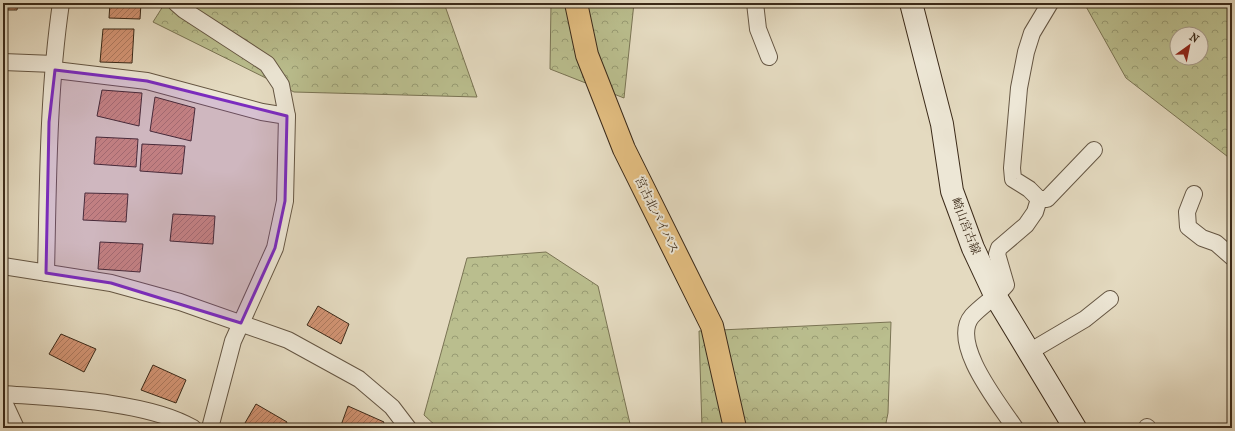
<svg xmlns="http://www.w3.org/2000/svg" width="1235" height="431" viewBox="0 0 1235 431" font-family="'IM FELL French Canon','Noto Serif JP',serif">
<style>
.forest{fill:url(#forest-crowns);stroke:#7a7454;fill-rule:evenodd}
.building{fill:url(#building-hatch);stroke:#3b2a19}
.lines{fill:none;stroke-linecap:round;stroke-linejoin:round}
.street-casing{stroke:#655643;stroke-width:18}
.secondary-casing{stroke:#3b2a19;stroke-width:24}
.highway-casing{stroke:#3b2a19;stroke-width:24}
.street{stroke:#ede7d6;stroke-width:16}
.secondary{stroke:#ede7d6;stroke-width:22}
.highway{stroke:#e2bd80;stroke-width:22}
.marked{fill:#7b2cbf;fill-opacity:0.2;stroke:#7b2cbf;stroke-width:3;stroke-linejoin:round}
.labels{text-anchor:middle;stroke-width:4;stroke-linejoin:round;paint-order:stroke}
.street-label{font-size:12px;fill:#3b2a19;stroke:#ede7d6}
</style>
<defs>
<pattern id="forest-crowns" width="20" height="18" patternUnits="userSpaceOnUse"><rect width="20" height="18" fill="#babe8e"/><path d="M2 6a3 3 0 1 1 6 0M12 15a3 3 0 1 1 6 0" fill="none" stroke="#989b73"/></pattern>
<pattern id="building-hatch" width="6" height="6" patternUnits="userSpaceOnUse"><rect width="6" height="6" fill="#d29474"/><path d="M-1 1l2-2M0 6l6-6M5 7l2-2" fill="none" stroke="#ac795e"/></pattern>
</defs>
<rect width="100%" height="100%" fill="#e4dac0"/>
<filter id="stains"><feTurbulence type="fractalNoise" baseFrequency=".005" numOctaves="4"/><feColorMatrix values="0 0 0 0 .2 0 0 0 0 .09 0 0 0 0 .02 0 0 0 .5 -.17"/></filter>
<radialGradient id="worn" r=".72"><stop offset=".6" stop-color="#630" stop-opacity="0"/><stop offset="1" stop-color="#630" stop-opacity=".3"/></radialGradient>
<g class="forest">
<polygon points="165,3 444,3 477,97 294,92 153,22"/>
<polygon points="551,3 634,3 624,98 550,69"/>
<path d="M1084,3H1232V160L1126,78ZM1177,34H1201V58H1177Z"/>
<polygon points="546,252 598,286 631,428 438,428 424,415 467,258"/>
<polygon points="891,322 888,413 885,428 702,428 699,331"/>
</g>
<g class="building">
<polygon points="3,3 18,3 17,10 3,10"/>
<polygon points="110,3 141,3 140,19 109,18"/>
<polygon points="103,29 134,29 132,63 100,62"/>
<polygon points="102,90 142,93 139,126 97,116"/>
<polygon points="155,97 195,108 191,141 150,131"/>
<polygon points="96,137 138,139 136,167 94,164"/>
<polygon points="142,144 185,146 182,174 140,171"/>
<polygon points="85,193 128,194 126,222 83,220"/>
<polygon points="173,214 215,216 213,244 170,241"/>
<polygon points="100,242 143,244 140,272 98,269"/>
<polygon points="318,306 349,324 341,344 307,325"/>
<polygon points="61,334 96,349 84,372 49,354"/>
<polygon points="153,365 186,380 176,403 141,390"/>
<polygon points="256,404 287,422 285,428 254,428 245,423"/>
<polygon points="348,406 384,422 381,428 340,428"/>
</g>
<g class="lines">
<defs>
<g id="street">
<polyline points="176,3 184,10 267,64 281,85 287,116 285,201 275,248 233,341 210,428"/>
<polyline points="755,3 758,29 769,57"/>
<polyline points="3,62 54,64"/>
<polyline points="55,70 147,81 262,112 287,116"/>
<polyline points="1194,194 1187,212 1188,227 1202,238 1216,243 1232,257"/>
<polyline points="1039,199 1047,199 1094,150"/>
<polyline points="3,266 111,283 180,302 288,340 359,379 392,407 408,428"/>
<path d="M46,273C48,183 48,92 61,3"/>
<polyline points="1029,352 1085,319 1110,299"/>
<path d="M3,394C57,398 147,401 193,428"/>
<polyline points="3,400 16,428"/>
<polyline points="1147,427 1148,428"/>
<path d="M1015,428C1000,405 949,343 972,316C982,305 996,297 1006,285L997,254L999,248L1026,225L1035,212L1039,199L1029,189L1013,179L1012,168L1019,88L1026,52L1032,33L1050,3"/>
</g>
<polyline id="secondary" points="911,3 942,124 952,191 973,248 996,297 1075,428"/>
<polyline id="highway" points="576,3 587,55 624,149 712,326 735,428"/>
</defs>
<use href="#street" class="street-casing"/>
<use href="#secondary" class="secondary-casing"/>
<use href="#highway" class="highway-casing"/>
<use href="#street" class="street"/>
<use href="#secondary" class="secondary"/>
<use href="#highway" class="highway"/>
</g>
<path class="marked" d="M55,70L147,81L287,116L285,201L275,248L241,323L111,283L46,273L49,122Z"/>
<g class="labels">
<g class="street-label">
<text transform="translate(657 215) rotate(64)" y="4">宮古北バイパス</text>
<text transform="translate(966 226) rotate(69)" y="4">崎山宮古線</text>
</g>
</g>
<rect width="1235" height="431" fill="none" stroke="#e4dac0" stroke-width="16"/>
<rect x="4" y="4" width="1227" height="423" fill="none" stroke="#3b2a19" stroke-width="2"/>
<rect x="8" y="8" width="1219" height="415" fill="none" stroke="#3b2a19"/>
<g transform="translate(1189 46) rotate(33)"><circle r="19" fill="#ede7d6" stroke="#a69b8a"/>
<path d="M0-3L7 15L0 10L-7 15Z" fill="#8f2418"/>
<text y="-6" font-size="11" font-weight="bold" text-anchor="middle" fill="#3b2a19">N</text>
</g>
<rect width="100%" height="100%" filter="url(#stains)"/>
<rect width="100%" height="100%" fill="url(#worn)"/>
</svg>
